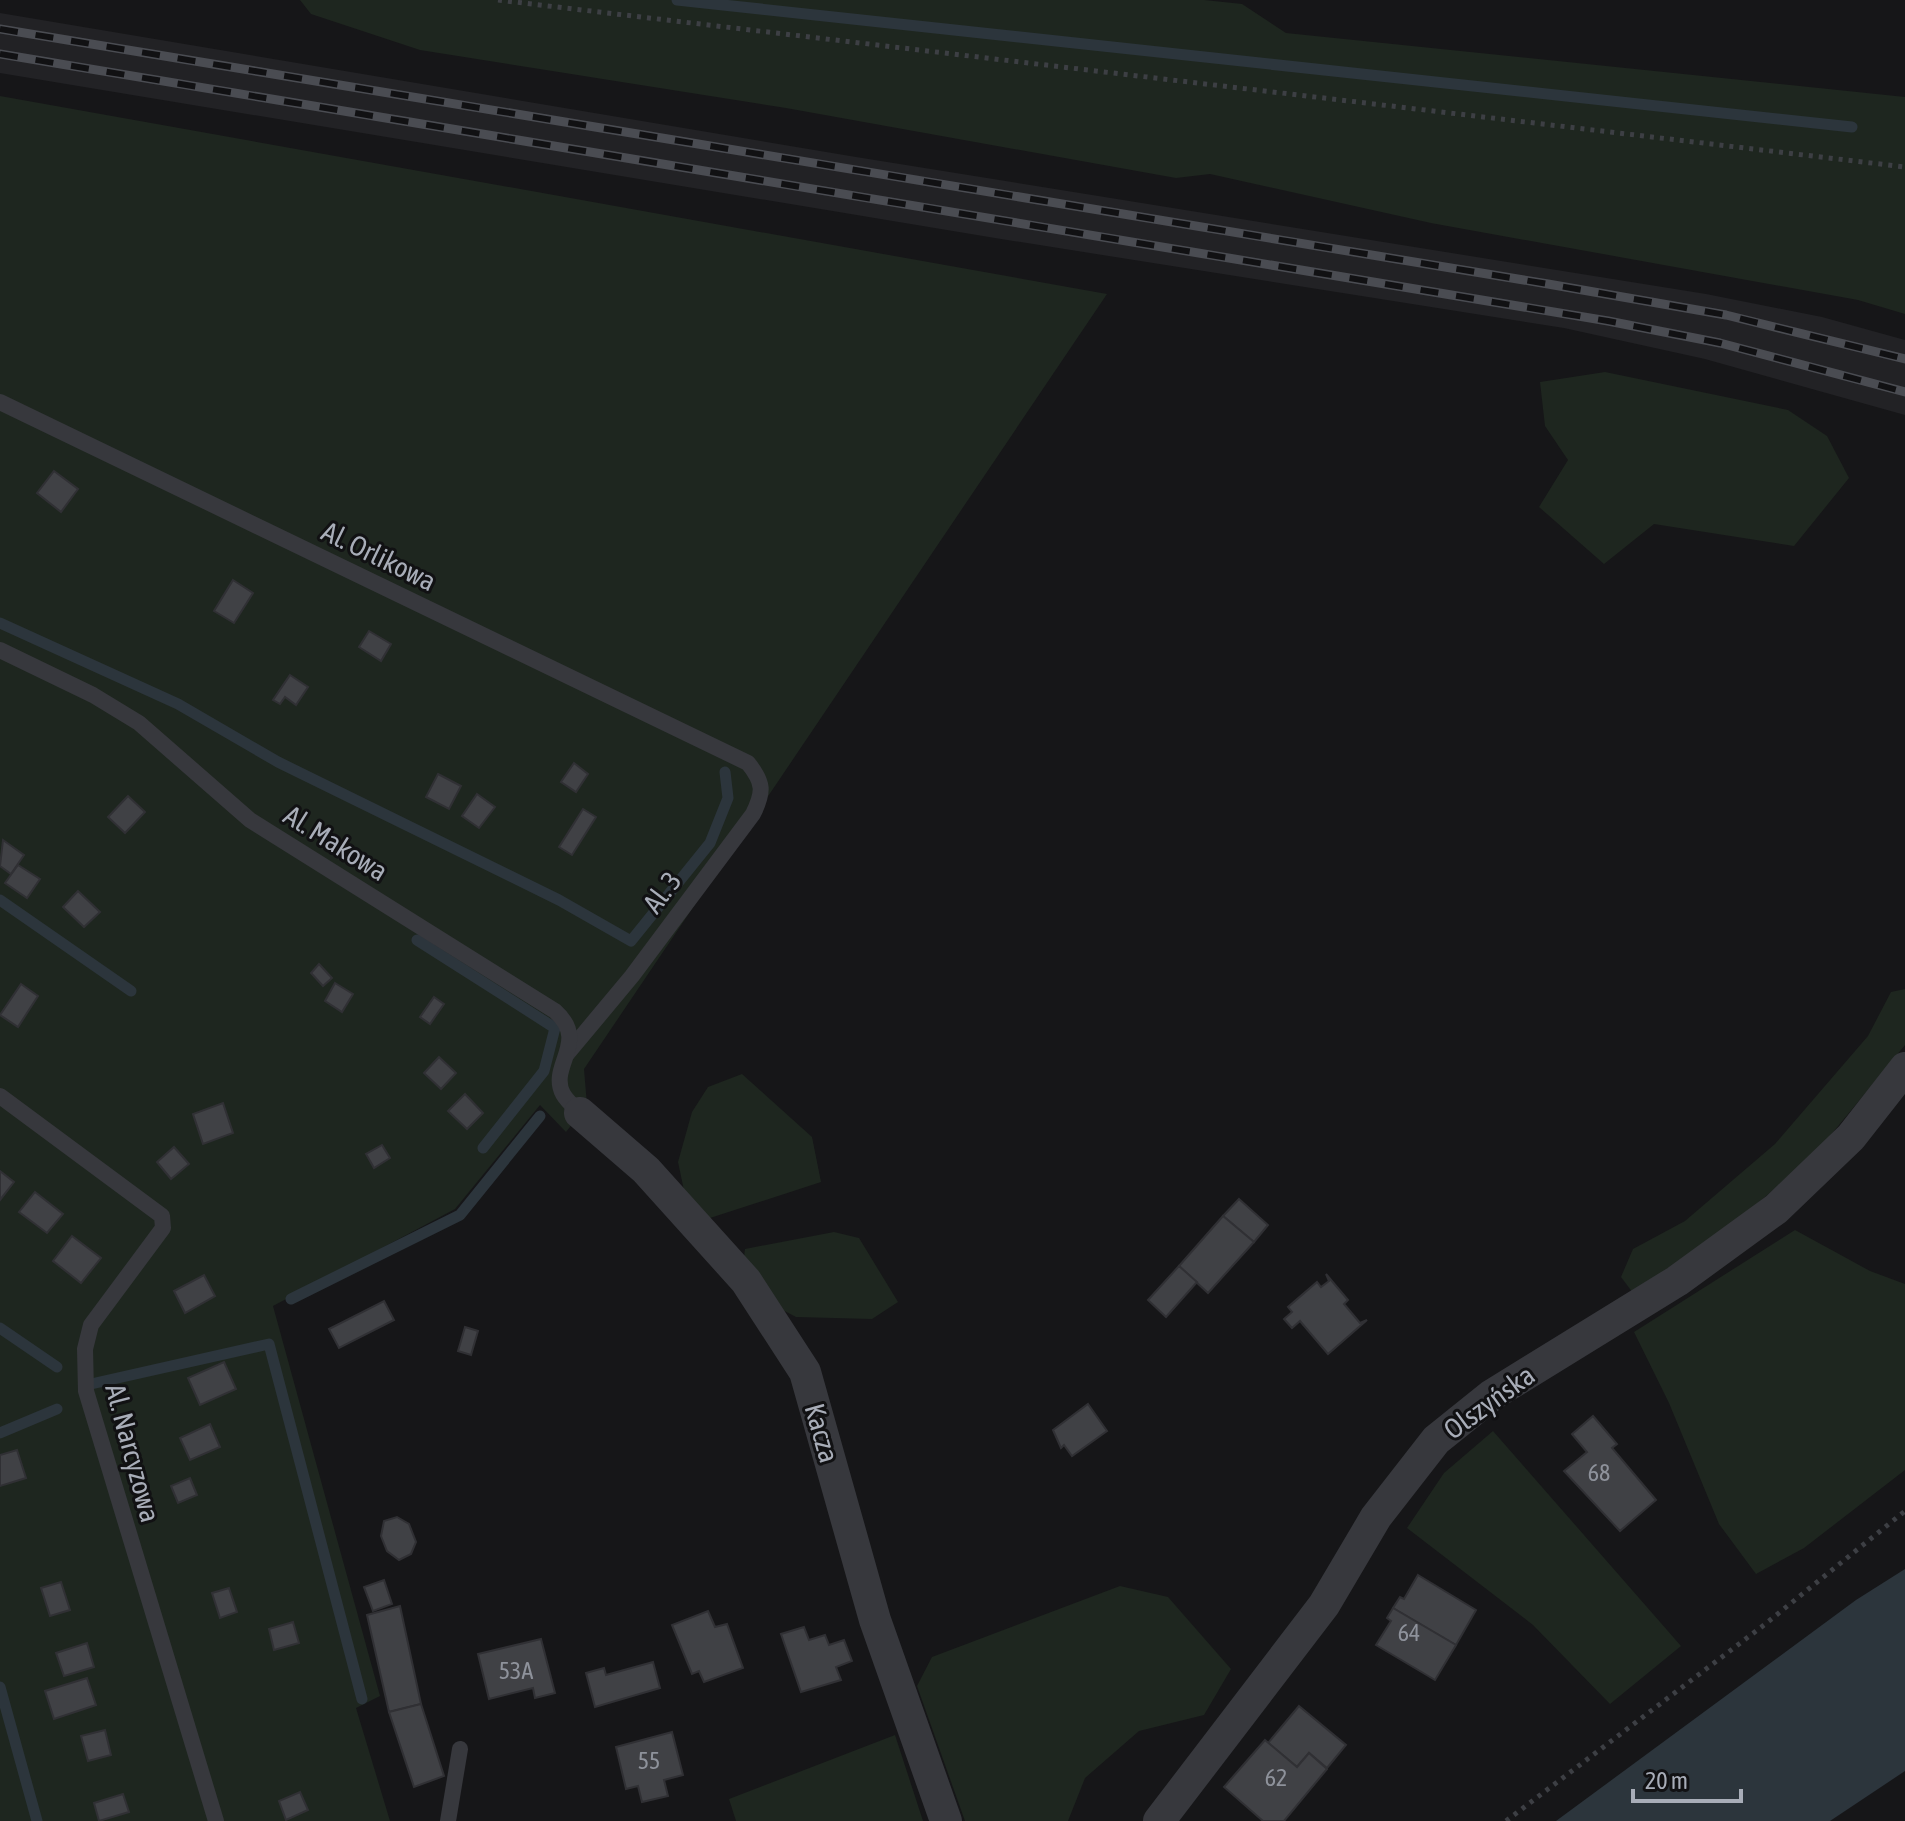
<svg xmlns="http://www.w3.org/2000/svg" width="1905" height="1821" viewBox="0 0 1905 1821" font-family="'Asap Condensed',sans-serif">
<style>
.built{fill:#222225}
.green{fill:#1e261f}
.water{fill:#2c353c}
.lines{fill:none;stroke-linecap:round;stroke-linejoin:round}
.stream{stroke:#2c353c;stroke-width:11}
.building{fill:#404145;stroke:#303034;stroke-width:2}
.path{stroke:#3d3f44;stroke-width:5;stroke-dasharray:4 6;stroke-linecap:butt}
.service{stroke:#37383d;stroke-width:16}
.minor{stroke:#37383d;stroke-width:32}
.rail-casing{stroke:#4a4c52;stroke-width:9}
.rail{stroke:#111113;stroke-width:6;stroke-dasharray:18;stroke-linecap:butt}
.labels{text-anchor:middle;stroke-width:6;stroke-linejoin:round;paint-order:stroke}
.number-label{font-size:24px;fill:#8e929b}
.street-label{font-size:28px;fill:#a8adb8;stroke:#111113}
</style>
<rect width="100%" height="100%" fill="#161618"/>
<polygon class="built" points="0,13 856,157 1706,294 1822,317 1905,340 1905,415 1705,359 1564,328 995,238 0,73"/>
<g class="green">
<polygon points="300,0 1204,0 1242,4 1286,33 1905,97 1905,314 1858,300 1431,223 1210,174 1176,178 786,108 420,50 311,14"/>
<polygon points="0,96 1107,294 584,1069 587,1105 566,1132 540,1105 455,1209 273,1306 380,1696 356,1708 390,1821 0,1821"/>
<polygon points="1605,372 1788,410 1827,436 1849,478 1794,546 1654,524 1604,564 1539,507 1568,460 1545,426 1540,382"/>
<polygon points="1905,989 1905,1045 1815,1154 1715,1240 1633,1293 1621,1277 1633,1249 1685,1221 1775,1144 1868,1036 1891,992"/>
<polygon points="742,1074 812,1137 821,1182 710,1218 685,1195 678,1162 692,1112 708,1087"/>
<polygon points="1795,1230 1870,1271 1905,1284 1905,1470 1804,1548 1756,1574 1719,1524 1669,1403 1634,1332"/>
<polygon points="834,1232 859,1238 898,1302 872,1319 796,1317 777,1307 744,1257 745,1249"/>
<polygon points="1493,1431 1681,1646 1610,1704 1533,1625 1407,1528 1444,1473"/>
<polygon points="1120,1586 1168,1597 1231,1669 1204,1715 1139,1731 1085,1778 1068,1821 965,1821 917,1686 932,1657"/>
<polygon points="895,1735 923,1821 736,1821 729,1799"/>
</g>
<polygon class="water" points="1905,1569 1905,1771 1830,1821 1556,1821 1856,1600"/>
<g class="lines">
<g class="stream">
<polyline points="677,0 1852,127"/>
<polyline points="0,623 178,704 278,762 559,900 631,941 710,843 728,798 725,772"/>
<polyline points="0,900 131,991"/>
<polyline points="417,940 555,1028 544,1071 483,1148"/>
<polyline points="291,1299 460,1215 540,1116"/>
<polyline points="0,1328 57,1367"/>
<polyline points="91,1384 269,1344 362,1699"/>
<polyline points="0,1433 57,1409"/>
<polyline points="0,1687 37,1821"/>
</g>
</g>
<g class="building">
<polygon points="54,471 78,489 61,512 37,493"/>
<polygon points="233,580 253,593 234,623 214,611"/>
<polygon points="369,631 391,644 381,661 359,647"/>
<polygon points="290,675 308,687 296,705 285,697 280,704 273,700"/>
<polygon points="574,763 588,774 576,792 561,782"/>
<polygon points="438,774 461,786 449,809 426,797"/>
<polygon points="477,794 495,807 479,828 462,816"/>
<polygon points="128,796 145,812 125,833 108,817"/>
<polygon points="583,809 596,817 572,855 559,847"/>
<polygon points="3,840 24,855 11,874 0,866"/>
<polygon points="18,865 40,879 27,898 5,883"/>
<polygon points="78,891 100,912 84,927 63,907"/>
<polygon points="319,964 332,978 323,986 311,973"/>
<polygon points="335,983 353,994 342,1012 325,1001"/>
<polygon points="21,984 38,996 18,1027 0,1015"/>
<polygon points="434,997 444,1004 430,1024 420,1017"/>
<polygon points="439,1057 456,1073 441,1089 424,1073"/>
<polygon points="465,1094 483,1113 467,1129 448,1111"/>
<polygon points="223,1103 233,1133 203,1144 193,1114"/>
<polygon points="382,1145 390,1158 374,1168 366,1154"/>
<polygon points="174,1147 189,1164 171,1179 157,1162"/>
<polygon points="0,1171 14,1182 0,1200"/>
<polygon points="35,1192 63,1214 47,1233 19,1212"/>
<polygon points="1239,1199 1268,1225 1254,1242 1223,1216"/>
<polygon points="1223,1216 1254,1242 1208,1293 1179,1266"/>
<polygon points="72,1236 101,1258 81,1283 53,1261"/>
<polygon points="1179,1266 1197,1282 1166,1317 1148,1300"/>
<polygon points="1326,1274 1348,1300 1344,1304 1360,1323 1367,1320 1328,1354 1300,1321 1292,1328 1284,1319 1292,1312 1288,1307 1317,1282 1321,1287 1329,1281"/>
<polygon points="204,1275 215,1296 185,1313 174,1291"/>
<polygon points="384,1301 394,1320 339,1348 329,1329"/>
<polygon points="465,1327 478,1331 471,1355 458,1351"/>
<polygon points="224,1362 236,1389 200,1405 188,1378"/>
<polygon points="1088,1404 1107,1431 1072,1456 1064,1445 1061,1448 1053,1430"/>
<polygon points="1593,1416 1617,1444 1612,1448 1656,1500 1620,1531 1564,1471 1587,1452 1572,1434"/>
<polygon points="210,1424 220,1447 190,1460 180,1438"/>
<polygon points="17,1450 26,1478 0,1486 0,1455"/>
<polygon points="190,1478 197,1495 178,1503 171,1486"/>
<polygon points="397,1517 409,1524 416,1542 411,1554 399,1560 387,1551 381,1536 384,1521"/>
<polygon points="1418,1575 1476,1610 1456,1645 1393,1608 1400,1597 1404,1599"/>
<polygon points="384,1580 392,1604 373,1611 364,1587"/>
<polygon points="61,1582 70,1610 50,1616 41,1588"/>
<polygon points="229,1588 237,1612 220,1618 212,1593"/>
<polygon points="400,1606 421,1704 389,1712 367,1615"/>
<polygon points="1393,1608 1456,1645 1435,1680 1376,1645 1391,1621 1387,1618"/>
<polygon points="708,1611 715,1627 727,1624 743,1668 704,1682 699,1671 692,1674 672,1625"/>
<polygon points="293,1622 299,1643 274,1650 269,1629"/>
<polygon points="804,1627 809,1640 825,1635 829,1645 844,1640 852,1661 836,1667 841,1680 801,1692 781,1634"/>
<polygon points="541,1639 555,1693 535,1698 533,1688 489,1699 478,1654"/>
<polygon points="87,1643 94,1667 64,1676 56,1653"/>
<polygon points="653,1662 660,1688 595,1707 586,1673 604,1668 606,1675"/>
<polygon points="87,1678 96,1705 54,1719 45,1691"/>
<polygon points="421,1704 444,1776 414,1787 389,1712"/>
<polygon points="1299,1706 1346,1745 1327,1768 1309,1753 1297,1767 1268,1743"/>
<polygon points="105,1730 111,1755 88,1761 81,1736"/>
<polygon points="672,1732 683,1775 664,1780 668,1796 642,1802 638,1786 626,1789 616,1747"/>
<polygon points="1265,1740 1297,1767 1309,1753 1327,1769 1284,1821 1263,1821 1224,1787"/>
<polygon points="300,1792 308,1810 286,1820 279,1801"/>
<polygon points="123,1794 129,1812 99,1821 94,1803"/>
</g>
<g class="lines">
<g class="path">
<polyline points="498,0 1905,167"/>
<polyline points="1506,1821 1764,1625 1905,1511"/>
</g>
<g class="service">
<path d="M0,402L748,763C764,783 764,792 753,814L632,976L567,1054"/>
<path d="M0,650L93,695L139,723L250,820L555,1011C590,1042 548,1066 563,1094C567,1101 575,1108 580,1113"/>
<polyline points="0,1096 162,1216 163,1228 91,1325 85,1349 86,1391 216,1821"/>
<polyline points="448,1821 460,1749"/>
</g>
<g class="minor">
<polyline points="580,1113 646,1170 746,1281 805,1372 875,1620 946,1821"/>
<polyline points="1159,1821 1324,1605 1376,1517 1436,1440 1492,1395 1677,1281 1776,1209 1851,1137 1905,1068"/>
</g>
<defs>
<g id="rail">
<polyline points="0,29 1548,284 1726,315 1905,359"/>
<polyline points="0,54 1608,321 1720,343 1905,392"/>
</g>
</defs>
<use href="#rail" class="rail-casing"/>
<use href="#rail" class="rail"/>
</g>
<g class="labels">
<g class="number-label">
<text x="1599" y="1481">68</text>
<text x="1409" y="1641">64</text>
<text x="516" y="1679">53A</text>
<text x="649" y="1769">55</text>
<text x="1276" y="1786">62</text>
</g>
<g class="street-label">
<text transform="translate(379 556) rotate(26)" y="10">Al. Orlikowa</text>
<text transform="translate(336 843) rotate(32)" y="10">Al. Makowa</text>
<text transform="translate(662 892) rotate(-53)" y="10">Al. 3</text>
<text transform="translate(1489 1402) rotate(-36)" y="10">Olszyńska</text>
<text transform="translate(822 1433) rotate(74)" y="10">Kacza</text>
<text transform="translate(133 1453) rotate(75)" y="10">Al. Narcyzowa</text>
</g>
</g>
<path d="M1633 1789v12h108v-12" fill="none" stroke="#a8adb8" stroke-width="4"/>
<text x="1645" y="1789" font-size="24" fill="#a8adb8" stroke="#111113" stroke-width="6" paint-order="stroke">20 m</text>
</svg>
